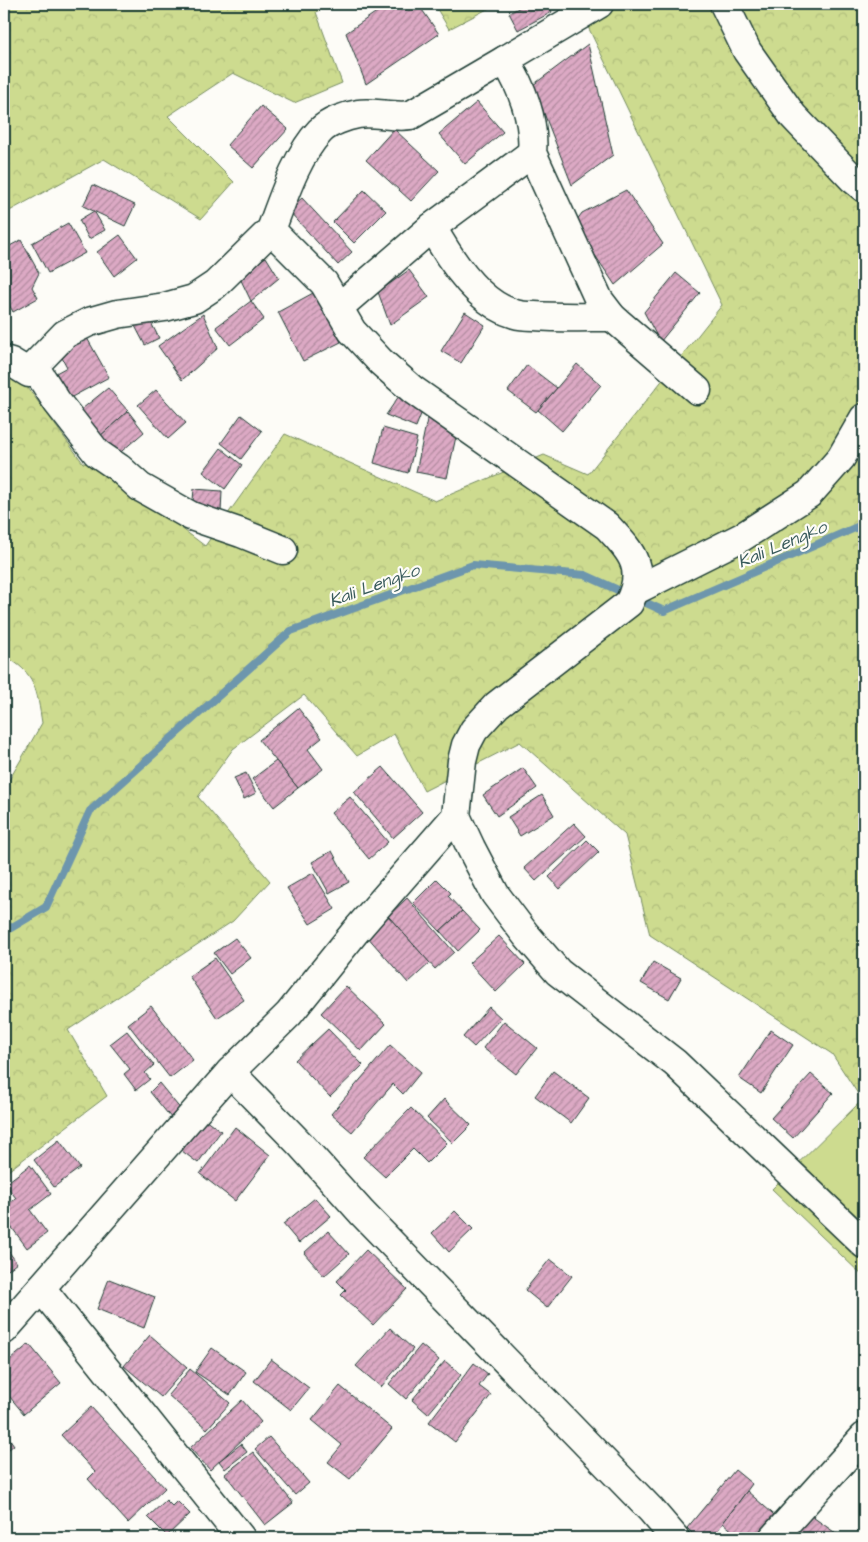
<svg xmlns="http://www.w3.org/2000/svg" width="868" height="1542" viewBox="0 0 868 1542" font-family="'Architects Daughter',sans-serif">
<style>
.green{fill:#cddb8f;stroke:#768c62}
.forest{fill:url(#forest-crowns);stroke:#768c62}
.lines{fill:none;stroke-linecap:round;stroke-linejoin:round}
.stream{stroke:#6d96ad;stroke-width:8}
.building{fill:url(#building-hatch);stroke:#1f3d34}
.minor-casing{stroke:#1f3d34;stroke-width:31}
.minor{stroke:#fdfcf7;stroke-width:28}
.labels{text-anchor:middle;stroke-width:4.5;stroke-linejoin:round;paint-order:stroke}
.water-label{font-size:18px;font-style:italic;fill:#395b5c;stroke:#fdfcf7}
</style>
<defs>
<pattern id="forest-crowns" width="20" height="18" patternUnits="userSpaceOnUse" patternTransform="scale(1.25)"><rect width="20" height="18" fill="#cddb8f"/><path d="M2 6a3 3 0 1 1 6 0M12 15a3 3 0 1 1 6 0" fill="none" stroke="#b0bd7c"/></pattern>
<pattern id="building-hatch" width="6" height="6" patternUnits="userSpaceOnUse" patternTransform="scale(1.25)"><rect width="6" height="6" fill="#dca9c4"/><path d="M-1 1l2-2M0 6l6-6M5 7l2-2" fill="none" stroke="#b28ba0"/></pattern>
</defs>
<rect width="100%" height="100%" fill="#fdfcf7"/>
<filter id="ink" filterUnits="userSpaceOnUse"><feTurbulence type="fractalNoise" baseFrequency=".02" numOctaves="2"/><feDisplacementMap in="SourceGraphic" scale="10" xChannelSelector="R" yChannelSelector="G"/><feConvolveMatrix kernelMatrix="1 2 1 2 8 2 1 2 1" color-interpolation-filters="sRGB"/></filter>
<g filter="url(#ink)">
<polygon class="green" points="862,1100 864,1101 864,1277 772,1189"/>
<g class="forest">
<polygon points="4,4 329,4 316,12 342,83 294,103 233,73 168,116 234,182 201,219 104,159 4,214"/>
<polygon points="434,4 497,4 449,29"/>
<path d="M577,4H864V1101L862,1100L832,1054L650,935L625,835L520,742L424,791L394,734L357,756L304,695L233,749L198,797L270,881L233,921L68,1030L107,1096L4,1174V789L42,723C37,691 36,672 4,656V374L12,366L83,463L98,465L205,546L285,434L435,501L544,455L588,474L722,305Z"/>
</g>
<g class="lines">
<polyline class="stream" points="4,932 46,907 90,811 291,631 473,565 585,575 664,611 864,524"/>
</g>
<g class="building">
<polygon points="388,4 418,4 439,34 366,84 346,33"/>
<polygon points="526,4 548,4 552,12 518,30 509,13"/>
<polygon points="588,44 613,155 572,185 533,85"/>
<polygon points="477,102 503,132 465,164 439,134"/>
<polygon points="261,106 288,129 253,168 227,145"/>
<polygon points="394,129 439,171 411,201 366,160"/>
<polygon points="93,185 135,205 125,226 83,206"/>
<polygon points="364,190 386,211 354,243 333,222"/>
<polygon points="626,190 663,244 615,285 574,224 582,213"/>
<polygon points="302,198 352,252 338,265 288,210"/>
<polygon points="94,211 105,230 89,239 79,220"/>
<polygon points="68,223 85,253 48,273 32,243"/>
<polygon points="120,235 137,258 114,276 97,252"/>
<polygon points="21,240 39,273 32,287 38,298 13,312 4,295 4,249"/>
<polygon points="266,257 279,278 251,301 238,274"/>
<polygon points="409,270 429,297 390,325 378,292"/>
<polygon points="676,273 700,293 660,342 644,312"/>
<polygon points="315,292 341,342 303,361 278,312"/>
<polygon points="251,301 264,319 230,345 216,327"/>
<polygon points="465,312 485,325 461,363 441,351"/>
<polygon points="203,314 218,348 182,380 158,346"/>
<polygon points="148,317 159,338 145,345 134,324"/>
<polygon points="87,338 109,377 70,398 56,373 67,367 60,354"/>
<polygon points="577,364 601,385 562,431 538,410"/>
<polygon points="527,365 557,388 536,412 508,391"/>
<polygon points="108,388 128,411 98,438 77,413"/>
<polygon points="156,390 186,423 168,439 138,405"/>
<polygon points="401,393 423,409 416,427 386,415"/>
<polygon points="128,411 144,432 115,457 98,438"/>
<polygon points="241,415 262,431 241,459 221,443"/>
<polygon points="428,415 457,432 447,478 416,472"/>
<polygon points="383,428 417,438 408,473 374,463"/>
<polygon points="221,448 242,465 225,489 203,472"/>
<polygon points="194,489 222,491 221,513 192,511"/>
<polygon points="298,708 322,738 308,749 323,769 298,788 259,740"/>
<polygon points="276,761 298,788 274,807 252,779"/>
<polygon points="383,767 422,812 393,838 354,792"/>
<polygon points="523,768 537,788 497,816 483,795"/>
<polygon points="246,773 256,793 244,799 234,778"/>
<polygon points="542,795 554,815 520,836 508,817"/>
<polygon points="350,797 388,842 369,859 331,813"/>
<polygon points="574,823 586,836 536,881 524,868"/>
<polygon points="587,840 599,852 560,889 549,877"/>
<polygon points="332,851 349,882 329,893 312,862"/>
<polygon points="313,873 335,909 310,924 287,888"/>
<polygon points="437,879 451,893 448,896 462,911 440,931 413,903"/>
<polygon points="407,898 454,952 435,969 388,916"/>
<polygon points="462,911 480,930 458,951 440,931"/>
<polygon points="388,916 430,963 408,983 366,935"/>
<polygon points="499,936 525,964 496,992 469,963"/>
<polygon points="235,938 251,958 230,974 214,953"/>
<polygon points="215,958 244,1000 217,1018 189,976"/>
<polygon points="653,962 681,978 669,999 641,983"/>
<polygon points="346,986 386,1024 361,1051 321,1013"/>
<polygon points="151,1006 193,1060 170,1078 128,1024"/>
<polygon points="489,1007 501,1018 474,1047 463,1037"/>
<polygon points="504,1021 537,1048 516,1074 483,1048"/>
<polygon points="328,1029 363,1065 330,1097 295,1060"/>
<polygon points="771,1030 793,1045 761,1093 739,1078"/>
<polygon points="127,1031 154,1065 145,1073 150,1079 136,1090 124,1074 130,1069 110,1044"/>
<polygon points="390,1045 421,1072 403,1094 393,1084 352,1132 331,1114"/>
<polygon points="553,1071 589,1098 571,1123 535,1096"/>
<polygon points="811,1074 833,1093 793,1138 771,1118"/>
<polygon points="159,1083 182,1111 172,1119 150,1092"/>
<polygon points="444,1099 471,1125 453,1143 427,1118"/>
<polygon points="411,1108 447,1143 427,1163 413,1149 385,1177 363,1157"/>
<polygon points="205,1119 221,1131 198,1163 182,1151"/>
<polygon points="235,1127 270,1155 235,1201 200,1174"/>
<polygon points="59,1140 80,1168 54,1187 34,1160"/>
<polygon points="30,1165 51,1194 30,1210 47,1233 27,1248 4,1217 4,1207 16,1198 5,1184"/>
<polygon points="315,1198 331,1216 299,1243 283,1224"/>
<polygon points="455,1211 473,1229 449,1252 432,1233"/>
<polygon points="328,1231 349,1254 324,1276 304,1253"/>
<polygon points="4,1245 17,1263 4,1273"/>
<polygon points="366,1250 407,1289 373,1325 341,1295 346,1290 337,1281"/>
<polygon points="550,1259 572,1276 547,1308 525,1290"/>
<polygon points="109,1279 155,1297 144,1328 97,1309"/>
<polygon points="390,1328 413,1349 381,1387 356,1366"/>
<polygon points="150,1335 187,1367 161,1397 124,1366"/>
<polygon points="29,1344 61,1383 24,1414 4,1390 4,1365"/>
<polygon points="421,1345 439,1360 406,1399 389,1384"/>
<polygon points="212,1348 246,1372 230,1395 195,1372"/>
<polygon points="271,1359 309,1388 291,1410 254,1381"/>
<polygon points="445,1361 461,1375 428,1414 412,1400"/>
<polygon points="474,1363 488,1374 479,1386 491,1395 455,1442 429,1422"/>
<polygon points="190,1369 230,1403 207,1429 168,1395"/>
<polygon points="340,1386 392,1429 350,1479 328,1462 342,1445 312,1420"/>
<polygon points="242,1400 261,1422 210,1470 190,1448"/>
<polygon points="91,1407 165,1488 128,1523 88,1479 95,1472 61,1435"/>
<polygon points="4,1431 14,1445 4,1453"/>
<polygon points="269,1437 309,1483 295,1495 255,1449"/>
<polygon points="241,1444 247,1452 225,1469 219,1461"/>
<polygon points="253,1452 293,1503 265,1525 225,1474"/>
<polygon points="864,1458 864,1472 858,1466"/>
<polygon points="735,1470 752,1484 712,1538 697,1538 687,1528"/>
<polygon points="747,1491 780,1520 766,1538 741,1538 723,1523"/>
<polygon points="166,1500 172,1506 177,1501 190,1514 167,1536 148,1517"/>
<polygon points="807,1513 837,1534 834,1538 790,1538"/>
</g>
<g class="lines">
<defs>
<g id="minor">
<polyline points="724,4 747,51 793,116 853,179 864,188"/>
<polyline points="505,60 599,4"/>
<path d="M432,227C449,258 478,304 515,314C521,316 528,316 534,316C560,318 586,317 612,317"/>
<polyline points="271,230 215,285 194,299 165,307 117,314 89,322 65,334 34,366 57,402 97,453 119,468 140,487 191,516 241,533 283,550"/>
<polyline points="338,308 432,227 532,153"/>
<polyline points="4,360 11,362 29,373 34,366"/>
<polyline points="636,590 742,537 809,494 841,458 864,418"/>
<polyline points="456,816 471,848 495,894 526,935 558,972 675,1063 864,1244"/>
<polyline points="41,1288 241,1538"/>
<polyline points="4,1330 230,1072"/>
<path d="M675,1538L651,1510L362,1213L300,1144L230,1072L289,1014L355,932L456,816L462,761L466,745L474,730L497,705L629,603C647,567 631,552 607,526L413,390L381,362L352,331L324,283L271,230C283,198 297,155 320,131C329,122 346,116 358,114C373,111 393,118 411,115L505,60C522,87 535,121 532,153L599,300L612,317L697,390"/>
<polyline points="773,1538 864,1437"/>
</g>
</defs>
<use href="#minor" class="minor-casing"/>
<use href="#minor" class="minor"/>
</g>
</g>
<g class="labels">
<g class="water-label">
<text transform="translate(782 544) rotate(-23)" y="6">Kali Lengko</text>
<text transform="translate(374 585) rotate(-20)" y="6">Kali Lengko</text>
</g>
</g>
<rect width="868" height="1542" fill="none" stroke="#fdfcf7" stroke-width="20"/>
<rect x="10" y="10" width="848" height="1522" fill="none" stroke="#1f3d34" stroke-width="2" filter="url(#ink)"/>
</svg>
